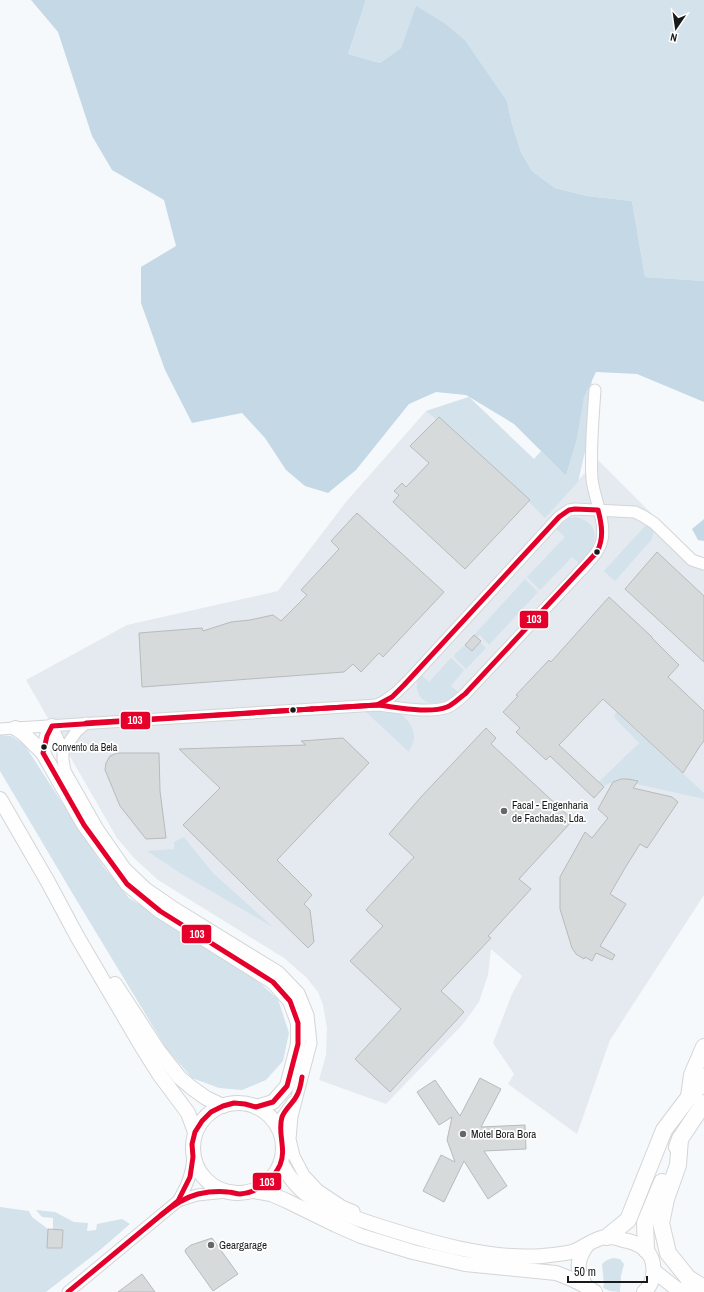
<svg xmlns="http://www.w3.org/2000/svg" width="704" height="1292" viewBox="0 0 704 1292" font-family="'Archivo Narrow',sans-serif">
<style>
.built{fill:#e4eaef}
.green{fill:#d4e2ec}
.forest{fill:#c4d8e5}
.building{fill:#d7dadb;stroke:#b8babc}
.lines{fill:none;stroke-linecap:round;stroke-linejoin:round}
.minor-casing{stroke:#d3d5d6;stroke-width:13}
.major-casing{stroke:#d3d5d6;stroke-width:16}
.highway-casing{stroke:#d3d5d6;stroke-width:18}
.minor{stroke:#fefefe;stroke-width:11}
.major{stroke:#fefefe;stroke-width:14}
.highway{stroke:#fefefe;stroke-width:16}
.bus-1-casing{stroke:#fff;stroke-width:8}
.bus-1{stroke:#e4002b;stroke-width:5}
.bus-dot{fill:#18191a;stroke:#fff;stroke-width:1.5}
.poi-dot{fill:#666769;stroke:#fff;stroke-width:1.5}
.labels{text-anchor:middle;stroke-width:3.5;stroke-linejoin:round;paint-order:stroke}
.bus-label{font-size:10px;fill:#18191a;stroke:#fff;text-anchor:start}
.poi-label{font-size:11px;fill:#18191a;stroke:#fff;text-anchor:start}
.line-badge{stroke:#fff;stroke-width:1.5}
.badge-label{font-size:11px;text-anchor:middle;font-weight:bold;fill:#fff}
</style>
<rect width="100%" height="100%" fill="#f6f9fb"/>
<polygon class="built" points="469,397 567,491 598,460 704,566 704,895 610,1040 577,1134 508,1084 514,1074 493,1043 512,994 522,976 491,949 488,975 479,1002 463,1024 386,1104 319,1080 326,1055 327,1028 323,1005 318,992 307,978 284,958 158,880 135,859 117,838 26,680 127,625 278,591 346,502 426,411"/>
<g class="green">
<polygon points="366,0 704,0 704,281 645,277 632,201 587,196 555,188 532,171 521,152 512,124 507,101 476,56 465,40 446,24 416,7 401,48 380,63 348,54"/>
<polygon points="592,379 587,443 578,482 545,518 529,502 530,500 439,417 436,419 426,411 469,397 534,459 541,451 566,476 577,439 584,396"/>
<path d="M576,517C594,521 600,535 590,552C588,556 583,560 580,564L572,557L540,590L527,577L565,537L556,529L569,518Z"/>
<polygon points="646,525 654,531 652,539 615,581 604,571"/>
<polygon points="525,579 538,592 489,645 480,635 477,637 474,635"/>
<polygon points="480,642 486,648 466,669 455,658 454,655 465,645 472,651"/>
<path d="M451,658L464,670L451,686L459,693C453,697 446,702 439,703C422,706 410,690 421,675L429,682Z"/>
<path d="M365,711C375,711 387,710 397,713C406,716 414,727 414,737C414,742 411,747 409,752Z"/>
<path d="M616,712L704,793V799L636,784L638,781C623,780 617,779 604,786L599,782L639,743L614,717Z"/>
<polygon points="0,735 11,736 24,744 103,866 129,898 247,972 278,999 289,1033 283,1061 266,1080 242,1090 219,1088 192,1078 166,1048 74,896 0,771"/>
<polygon points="184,837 213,873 273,927 180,873 147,851 174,849 174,842"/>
<polygon points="0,1207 29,1211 32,1217 48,1229 48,1248 62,1248 63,1230 53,1230 53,1218 42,1217 36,1210 55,1212 74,1222 88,1223 87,1231 96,1230 97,1224 122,1219 130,1224 100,1250 46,1292 0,1292"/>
<polygon points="613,1258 620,1259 624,1264 621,1276 620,1292 610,1291 603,1288 604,1284 602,1264 607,1260"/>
</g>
<g class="forest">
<polygon points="31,0 366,0 348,54 380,63 401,48 416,6 446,24 465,40 476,56 507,101 512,124 521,152 532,171 555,188 587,196 632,201 645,277 704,281 704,402 637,374 596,372 584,397 577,439 566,476 514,424 466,395 436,392 409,404 356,470 328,493 305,486 286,470 265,438 242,413 192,423 165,370 141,303 141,267 176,246 164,200 112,170 92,136 58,32"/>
<polygon points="704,519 704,541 698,540 692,529"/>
</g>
<g class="building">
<polygon points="439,417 530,500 465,569 393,502 399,495 394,491 402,483 406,487 429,463 410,446"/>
<polygon points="357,513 444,592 383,657 379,653 361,672 353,664 344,672 142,687 139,633 202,628 203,631 231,622 250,620 273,615 281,621 307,595 301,590 339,549 331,541"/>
<polygon points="657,552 704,596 704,662 625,589"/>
<polygon points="609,597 652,637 652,638 679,665 668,677 704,711 704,741 700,746 683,773 603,699 559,745 604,787 594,798 550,756 546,760 516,732 520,728 503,712 518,696 516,695 549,660 551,662"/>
<polygon points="474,635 481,641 472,651 465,645"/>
<polygon points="486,728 496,738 491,744 573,820 519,879 531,889 488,936 491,938 441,991 464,1012 390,1092 355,1059 401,1009 350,961 383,926 366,910 414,857 389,834 421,797"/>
<polygon points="343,738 369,763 277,860 312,895 304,904 310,910 314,942 308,948 183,825 220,788 179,749 306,745 301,741"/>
<polygon points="117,753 159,753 160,791 166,838 146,839 120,806 105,770 106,763 110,756"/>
<polygon points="621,779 628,779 638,781 633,788 672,797 678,802 647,848 640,844 625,868 610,894 626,904 600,946 615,955 612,960 596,953 592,961 585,957 584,959 576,954 572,948 560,909 560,877 585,832 592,838 608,818 598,809 613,782"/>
<polygon points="480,1078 501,1089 481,1127 525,1125 526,1149 484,1151 507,1186 488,1199 464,1161 444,1202 423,1191 441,1155 455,1162 447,1140 452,1117 439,1125 417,1092 435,1080 460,1116"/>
<polygon points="48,1229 63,1230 62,1248 47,1248"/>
<polygon points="212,1238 238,1274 213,1291 186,1253 185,1251 186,1249 191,1245"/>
<polygon points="142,1274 155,1292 118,1292"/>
</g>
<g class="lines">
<defs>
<g id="minor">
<path d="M377,705C391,699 401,688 412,677L559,517L569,510L575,509L635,512L643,516L654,523L692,560L704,564"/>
<polyline points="52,726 63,751 63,760 65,771 98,829 125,868 146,888 175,908 279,972 299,993 308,1015 311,1043 292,1116 290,1139 294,1156 304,1175 318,1190 342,1206 354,1211"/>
<path d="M0,729L377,705C396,707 430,714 448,707C454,704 460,699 465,694L586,565C593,557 600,550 602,540C606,521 594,498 592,479C590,450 593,420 595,390"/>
<polyline points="63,751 76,732 86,723"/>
<polyline points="279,1130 283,1116 293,1102"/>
<polyline points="178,1201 197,1195 227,1192"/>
<path d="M68,1292L178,1201C187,1186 192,1174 193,1157"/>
</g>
<g id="major">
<polyline points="15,728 24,734 43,753 84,825 127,884 160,911 273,982 290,1001 298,1023 298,1044 287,1086 273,1102 256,1107"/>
<polyline points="43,753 47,736 52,726"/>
<polyline points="0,799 48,882 78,938 142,1047 159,1074 188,1113 195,1132"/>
<polyline points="115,984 158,1050 179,1077 192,1088 206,1098 223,1106"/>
<circle cx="238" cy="1148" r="45"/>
<path d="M281,1163C289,1177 298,1190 313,1199C333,1211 357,1219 379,1226C429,1242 490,1260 542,1256C552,1255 562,1254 572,1252C581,1249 588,1243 596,1240C604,1236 615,1237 623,1240C631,1241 638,1244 645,1249C657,1260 656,1282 644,1292"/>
<path d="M253,1191L271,1194L287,1201L336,1225L361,1236L413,1252L465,1264L556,1273C570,1278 583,1284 595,1292"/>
<polyline points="654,1271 677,1289 692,1292"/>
<path d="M586,1286C576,1270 576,1261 587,1245"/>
</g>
<g id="highway">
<polyline points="689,1097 692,1075 704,1047"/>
<polyline points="680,1139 678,1165 666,1199 661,1223 668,1253 688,1278 704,1288"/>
<polyline points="677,1147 680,1139 704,1103"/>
<polyline points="607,1237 628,1220 664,1130 689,1097 698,1088 704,1077"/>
<polyline points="646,1250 645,1223 662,1182"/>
</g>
</defs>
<use href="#minor" class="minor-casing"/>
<use href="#major" class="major-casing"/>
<use href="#highway" class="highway-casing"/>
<use href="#minor" class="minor"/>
<use href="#major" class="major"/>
<use href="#highway" class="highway"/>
<defs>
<g id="bus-1">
<path d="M575,509L598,510C602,525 604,538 597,552L465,694C459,698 454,704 447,707C429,714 396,707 377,705L392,697L404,685L559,517L569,510Z"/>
<polyline points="312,709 377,705"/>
<polyline points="312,709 377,705"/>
<polyline points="86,723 312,709"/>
<path d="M161,1215C172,1206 183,1198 198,1194C207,1192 218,1191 228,1192C232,1192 236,1194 240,1194C257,1193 273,1180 280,1165C287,1149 277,1133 282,1117C285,1109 292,1104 296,1097C300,1091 301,1084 302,1077"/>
<polyline points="68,1292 178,1201 190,1177 193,1157 192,1144 195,1132 202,1121 211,1112 223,1106 234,1103 245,1104 256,1107 273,1102 287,1086 298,1044 298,1023 290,1001 273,982 160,911 127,884 84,825 43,753 47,736 52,726 312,709"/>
</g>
</defs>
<use href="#bus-1" class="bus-1-casing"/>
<use href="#bus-1" class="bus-1"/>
</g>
<g class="bus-dot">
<circle cx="597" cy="552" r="3.5"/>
<circle cx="293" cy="710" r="3.5"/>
<circle cx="44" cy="747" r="3.5"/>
</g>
<g class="poi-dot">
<circle cx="504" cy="811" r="4"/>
<circle cx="463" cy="1134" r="4"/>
<circle cx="211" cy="1245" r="4"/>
</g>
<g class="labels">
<g class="bus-label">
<text x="52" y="751">Convento da Bela</text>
</g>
<g class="poi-label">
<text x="512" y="809">Facal - Engenharia<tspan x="512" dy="13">de Fachadas, Lda.</tspan></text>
<text x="471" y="1138">Motel Bora Bora</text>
<text x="219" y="1249">Geargarage</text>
</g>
</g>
<g class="line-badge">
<rect x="519" y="610" width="30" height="19" rx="4" fill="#e4002b"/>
<rect x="120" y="711" width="31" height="19" rx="4" fill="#e4002b"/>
<rect x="181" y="924" width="31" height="20" rx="4" fill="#e4002b"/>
<rect x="252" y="1172" width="30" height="19" rx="4" fill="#e4002b"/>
</g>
<g class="badge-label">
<text x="534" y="623">103</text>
<text x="135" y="724">103</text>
<text x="197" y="938">103</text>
<text x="267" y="1186">103</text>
</g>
<g transform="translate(676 28) rotate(193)" stroke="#ffffff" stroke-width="3" paint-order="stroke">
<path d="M0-3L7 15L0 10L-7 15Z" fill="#18191a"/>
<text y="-6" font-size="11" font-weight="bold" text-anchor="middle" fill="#18191a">N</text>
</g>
<path d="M568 1276v6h79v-6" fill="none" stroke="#18191a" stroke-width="2"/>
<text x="574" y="1276" font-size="12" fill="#18191a" stroke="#ffffff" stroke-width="3" paint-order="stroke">50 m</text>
</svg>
